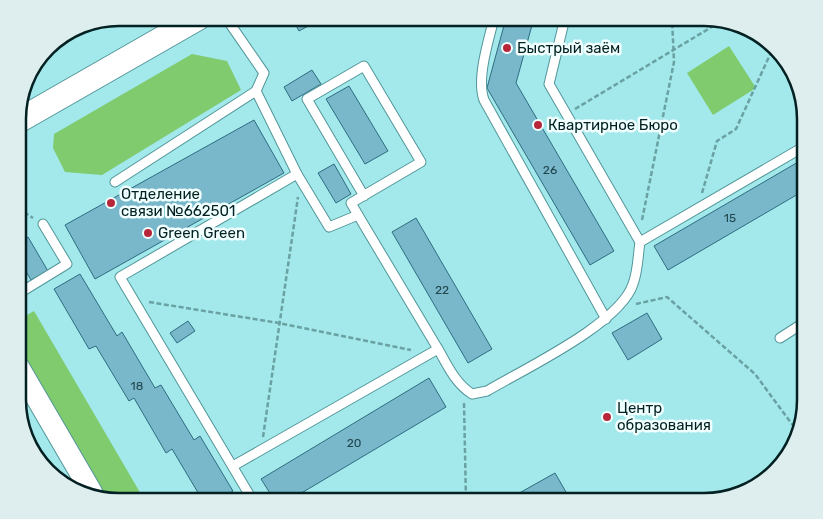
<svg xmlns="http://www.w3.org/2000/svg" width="823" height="519" viewBox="0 0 823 519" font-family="Rubik,sans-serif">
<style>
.green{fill:#7fcb6e}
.building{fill:#79b7cb;stroke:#2e6d7f}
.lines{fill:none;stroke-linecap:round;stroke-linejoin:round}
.service-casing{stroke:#519699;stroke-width:11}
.tertiary-casing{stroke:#519699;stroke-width:23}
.secondary-casing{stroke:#519699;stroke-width:26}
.path{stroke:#6aa1a3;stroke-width:2.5;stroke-dasharray:5 2.5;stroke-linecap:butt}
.service{stroke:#fff;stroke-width:9}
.tertiary{stroke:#fff;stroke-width:21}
.secondary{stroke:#fff;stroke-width:24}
.poi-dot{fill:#b72639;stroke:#f1ffff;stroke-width:2}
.labels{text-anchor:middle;stroke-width:5;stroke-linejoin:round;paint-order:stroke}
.number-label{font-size:12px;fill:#20464c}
.poi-label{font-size:15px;fill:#032122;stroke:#f1ffff;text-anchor:start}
.rim{fill:none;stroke:#032122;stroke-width:2.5}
</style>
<rect width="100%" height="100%" fill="#a3e9ec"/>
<g class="green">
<polygon points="729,46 756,88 713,115 687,73"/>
<polygon points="192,54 227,61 241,90 102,175 65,172 53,148 54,134"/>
<polygon points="34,311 145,501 119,501 104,497 18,352 18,320"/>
</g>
<g class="building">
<polygon points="297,18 323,18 299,31 293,20"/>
<polygon points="506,18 534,18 516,83 614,251 590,265 487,88"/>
<polygon points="312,70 321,84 292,101 284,87"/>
<polygon points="349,86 388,151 365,164 326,99"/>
<polygon points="254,120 284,173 95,279 65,225"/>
<polygon points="805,158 805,190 668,270 654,246"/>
<polygon points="334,164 351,194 336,203 318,173"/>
<polygon points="416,218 492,349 468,363 392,232"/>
<polygon points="28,237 48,271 31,280 18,258 18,243"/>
<polygon points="80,274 117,336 122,332 155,388 161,385 194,440 200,436 233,491 215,501 203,501 172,449 166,453 134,398 129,401 96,346 89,349 54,289"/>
<polygon points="647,313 662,339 628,360 612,333"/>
<polygon points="188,321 195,331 177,343 170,333"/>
<polygon points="429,378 446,407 288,501 275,501 261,479"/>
<polygon points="555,473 570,499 566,501 505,501"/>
</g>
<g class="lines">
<defs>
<g id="service">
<polyline points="226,18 264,73 256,91 297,174 329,227 358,215 438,349 233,466"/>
<path d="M494,18C489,40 476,78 484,100L606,319"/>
<polyline points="565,18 549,84 640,242 805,146"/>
<polyline points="115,182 256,91"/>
<polyline points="358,215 351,203 421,162 364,66 307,99 364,196"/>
<polyline points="18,294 67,264 43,224"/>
<polyline points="780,338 805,322"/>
<path d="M438,349C448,366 455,383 472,394L487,391C524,369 620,324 633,284C638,271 638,255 640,242"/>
<polyline points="253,501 120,277 297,174"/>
</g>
<polyline id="tertiary" points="18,366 92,493"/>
<polyline id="secondary" points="18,121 198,18"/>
</defs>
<use href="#service" class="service-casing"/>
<use href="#tertiary" class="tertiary-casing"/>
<use href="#secondary" class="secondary-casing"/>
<g class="path">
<polyline points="575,109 720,22"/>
<polyline points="702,193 717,141 736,129 773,48"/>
<polyline points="18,208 33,218"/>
<polyline points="642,220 674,62 672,18"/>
<polyline points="149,302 279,323 411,350"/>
<polyline points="636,304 667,297 755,374 797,431"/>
<polyline points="464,403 466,501"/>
<polyline points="263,437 298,197"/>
</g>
<use href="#service" class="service"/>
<use href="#tertiary" class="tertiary"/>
<use href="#secondary" class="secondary"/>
</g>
<g class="poi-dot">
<circle cx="507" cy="48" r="5"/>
<circle cx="538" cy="125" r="5"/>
<circle cx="111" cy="203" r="5"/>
<circle cx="148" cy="233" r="5"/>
<circle cx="607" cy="417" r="5"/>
</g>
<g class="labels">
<g class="number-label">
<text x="550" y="174">26</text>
<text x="730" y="222">15</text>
<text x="442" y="294">22</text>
<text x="137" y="390">18</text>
<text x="354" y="447">20</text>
</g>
<g class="poi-label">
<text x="517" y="53">Быстрый заём</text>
<text x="548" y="130">Квартирное Бюро</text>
<text x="121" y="199">Отделение<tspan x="121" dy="17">связи №662501</tspan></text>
<text x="158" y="238">Green Green</text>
<text x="617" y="413">Центр<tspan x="617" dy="17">образования</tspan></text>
</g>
</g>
<path d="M0 0H823V519H0ZM119 26H704A93 93 0 0 1 797 119V400A93 93 0 0 1 704 493H119A93 93 0 0 1 26 400V119A93 93 0 0 1 119 26Z" fill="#deeded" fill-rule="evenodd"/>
<path class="rim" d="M119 26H704A93 93 0 0 1 797 119V400A93 93 0 0 1 704 493H119A93 93 0 0 1 26 400V119A93 93 0 0 1 119 26Z"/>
</svg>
